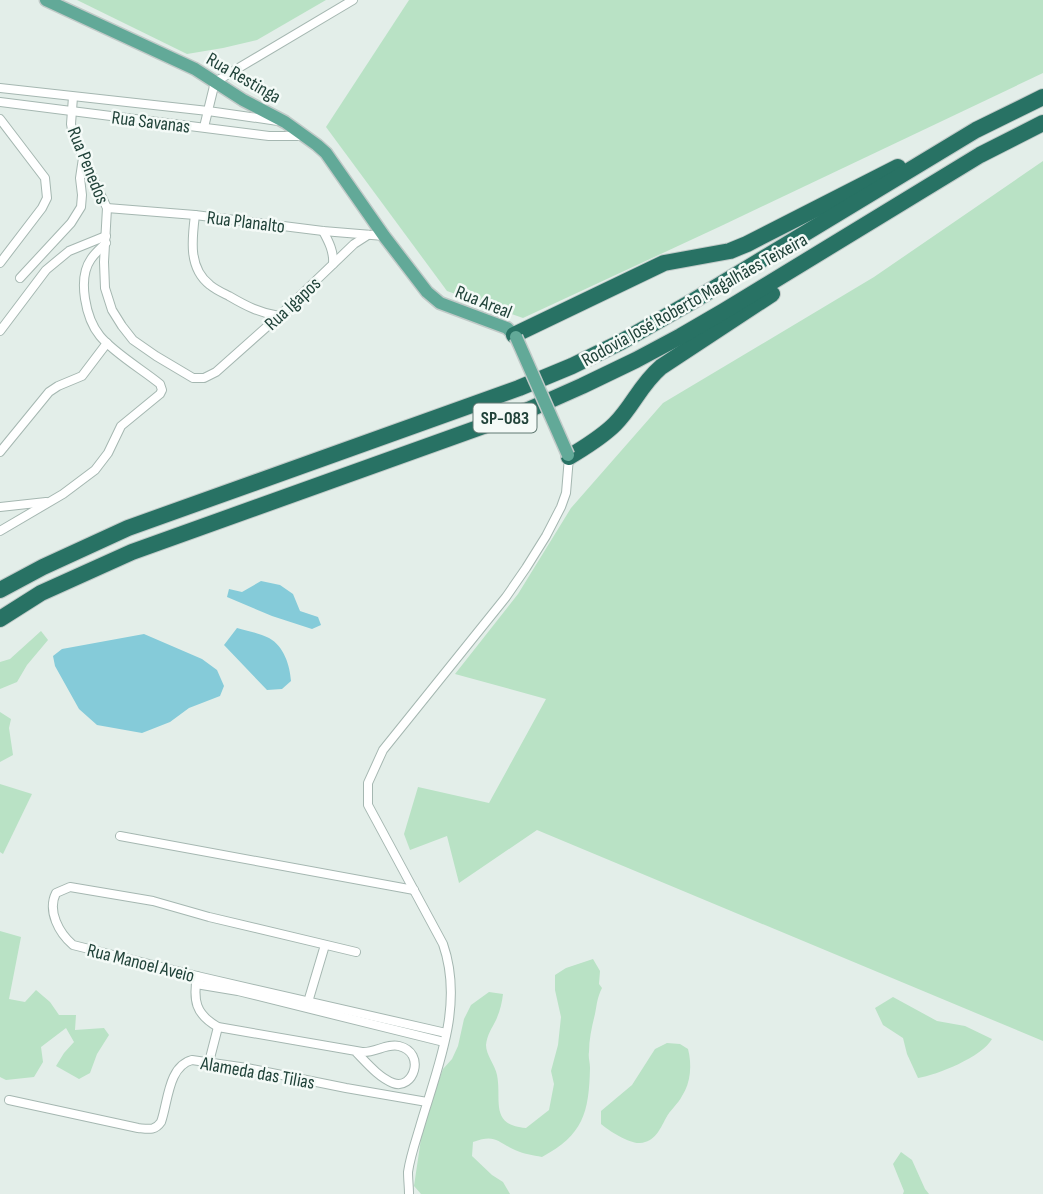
<svg xmlns="http://www.w3.org/2000/svg" width="1043" height="1194" viewBox="0 0 1043 1194" font-family="'Sofia Sans Condensed',sans-serif">
<style>
.green{fill:#b9e2c5}
.water{fill:#85cbd9}
.lines{fill:none;stroke-linecap:round;stroke-linejoin:round}
.street-casing{stroke:#a5b7b1;stroke-width:10}
.primary-casing{stroke:#c1cac8;stroke-width:15}
.highway-casing{stroke:#c1cac8;stroke-width:18}
.street{stroke:#fff;stroke-width:8}
.primary{stroke:#62a998;stroke-width:12}
.highway{stroke:#287264;stroke-width:16}
.primary-bridge-casing{stroke:#c1cac8;stroke-width:15;stroke-linecap:butt}
.primary-bridge{stroke:#62a998;stroke-width:12}
.labels{text-anchor:middle;stroke-width:5;stroke-linejoin:round;paint-order:stroke}
.shield{fill:#f4faf7;stroke:#607972;stroke-width:2}
.shield-label{font-size:18px;font-weight:bold;fill:#204239}
.street-label{font-size:19px;fill:#204239;stroke:#f4faf7}
</style>
<rect width="100%" height="100%" fill="#e3eee9"/>
<g class="green">
<polygon points="77,0 326,0 257,40 223,48 187,54"/>
<polygon points="409,0 1043,0 1043,73 721,226 523,318 447,291 326,127"/>
<polygon points="1043,161 1043,1041 537,830 459,883 447,836 410,850 404,834 418,787 489,803 546,699 455,674 518,594 571,508 663,403 874,277"/>
<polygon points="41,631 48,640 27,665 17,682 0,689 0,662 10,659"/>
<polygon points="0,712 11,719 9,728 13,755 0,762"/>
<polygon points="0,784 32,794 3,854 0,852"/>
<polygon points="0,931 21,937 9,999 25,1002 36,990 50,1002 59,1015 76,1015 75,1030 104,1028 109,1035 97,1054 90,1073 79,1079 56,1066 64,1053 74,1042 66,1028 41,1047 43,1062 34,1077 6,1080 0,1077"/>
<path d="M593,959L600,971L599,984L602,988C597,998 597,1004 595,1014C592,1026 589,1039 589,1052C588,1057 590,1062 590,1068C589,1113 583,1135 542,1157C533,1155 523,1154 515,1150C496,1141 495,1134 473,1142L472,1156L492,1175L503,1182L510,1194H421L414,1186L422,1132L431,1094L438,1083L443,1069L452,1059L458,1046L464,1019L471,1005L489,992L503,994C502,1003 500,1011 496,1020C492,1028 487,1035 486,1045C486,1055 495,1065 497,1075C502,1100 489,1125 526,1128L549,1110L554,1084L551,1071L558,1045L561,1017L555,990V975L566,968Z"/>
<path d="M893,997L937,1021L965,1026L992,1039C982,1057 937,1075 918,1078L907,1054L903,1038L883,1025L875,1008Z"/>
<path d="M667,1043L680,1044L688,1049C692,1064 691,1083 682,1096C678,1104 670,1110 666,1118C660,1129 655,1142 640,1143C630,1144 609,1131 601,1124V1111L632,1085L655,1049Z"/>
<polygon points="901,1152 912,1160 925,1189 929,1194 903,1194 904,1191 893,1164"/>
</g>
<g class="water">
<polygon points="261,581 280,585 293,594 300,611 318,617 321,625 312,629 272,616 227,597 229,589 242,592"/>
<path d="M237,628C247,631 260,633 269,638C284,646 290,666 291,681L282,689L267,690L224,645Z"/>
<polygon points="144,634 202,659 217,670 224,686 220,696 189,708 170,722 142,733 97,725 79,709 55,666 53,656 62,649"/>
</g>
<g class="lines">
<defs>
<g id="street">
<polyline points="0,88 208,111 278,121"/>
<polyline points="73,97 71,124 73,135 107,208 104,262 105,288 112,310 122,326 133,340 156,356 193,378 204,378 216,372 279,316 354,244 368,235"/>
<polyline points="0,102 269,136 303,136"/>
<polyline points="0,119 45,178 47,198 42,208 0,263"/>
<polyline points="204,127 215,82 353,0"/>
<polyline points="107,208 195,215 323,231 384,236"/>
<path d="M195,215C192,239 188,268 210,285C216,290 223,293 229,296C246,306 260,313 279,316"/>
<path d="M323,231C329,242 334,252 333,264"/>
<polyline points="20,278 71,223 81,207 82,195 80,178 83,158"/>
<polyline points="0,331 46,270 69,251 106,236"/>
<polyline points="0,452 49,392 58,386 82,376 107,343"/>
<polyline points="0,507 46,502"/>
<path d="M0,531L63,494L95,470L108,453L121,426L160,394L162,390L160,384C143,370 114,353 100,336C86,319 77,279 91,259C95,253 101,248 106,243"/>
<polyline points="120,836 414,890"/>
<path d="M356,952L209,917L153,901L70,887L56,893C47,911 59,933 73,945L197,976L446,1033"/>
<path d="M197,976C193,1000 195,1014 218,1027L362,1052C375,1053 387,1043 399,1046C427,1053 413,1091 393,1083C378,1077 366,1062 355,1051"/>
<polyline points="196,984 238,991 444,1042"/>
<polyline points="308,1002 325,945"/>
<polyline points="209,1062 218,1027"/>
<path d="M9,1100L138,1128C148,1129 155,1131 161,1122C168,1103 168,1066 192,1060L247,1068L346,1088L427,1102"/>
<path d="M409,1194C409,1187 408,1179 408,1172C410,1158 415,1143 419,1130C436,1070 465,1007 443,944L368,805V783L383,750L506,597L526,568L546,536L561,507L566,493L569,457"/>
</g>
<polyline id="primary" points="46,0 195,69 243,100 285,122 317,145 326,153 384,236 427,292 440,303 507,328 516,337"/>
<g id="highway">
<polyline points="514,335 664,263 730,251 747,244 898,167"/>
<path d="M569,457C585,447 601,438 615,424C633,406 640,385 661,367L772,294"/>
<polyline points="0,590 43,567 128,528 519,388 572,366 621,342 693,301 976,130 1043,97"/>
<polyline points="0,619 41,593 132,552 528,410 582,386 636,360 681,336 724,311 980,155 1043,123"/>
</g>
</defs>
<use href="#street" class="street-casing"/>
<use href="#primary" class="primary-casing"/>
<use href="#highway" class="highway-casing"/>
<use href="#street" class="street"/>
<use href="#primary" class="primary"/>
<use href="#highway" class="highway"/>
<defs>
<polyline id="primary-bridge" points="516,337 568,455"/>
</defs>
<use href="#primary-bridge" class="primary-bridge-casing"/>
<use href="#primary-bridge" class="primary-bridge"/>
</g>
<g class="labels">
<rect class="shield" x="473.5" y="403.5" width="63" height="29" rx="5"/>
<g class="shield-label">
<text x="505" y="424">SP-083</text>
</g>
<g class="street-label">
<text transform="translate(244 77) rotate(30)" y="7">Rua Restinga</text>
<text transform="translate(151 121) rotate(7)" y="7">Rua Savanas</text>
<text transform="translate(89 165) rotate(68)" y="7">Rua Penedos</text>
<text transform="translate(246 221) rotate(7)" y="7">Rua Planalto</text>
<text transform="translate(694 299) rotate(-29)" y="7">Rodovia José Roberto Magalhães Teixeira</text>
<text transform="translate(484 301) rotate(22)" y="7">Rua Areal</text>
<text transform="translate(292 303) rotate(-43)" y="7">Rua Igapos</text>
<text transform="translate(141 962) rotate(14)" y="7">Rua Manoel Aveio</text>
<text transform="translate(258 1072) rotate(10)" y="7">Alameda das Tilias</text>
</g>
</g>
</svg>
